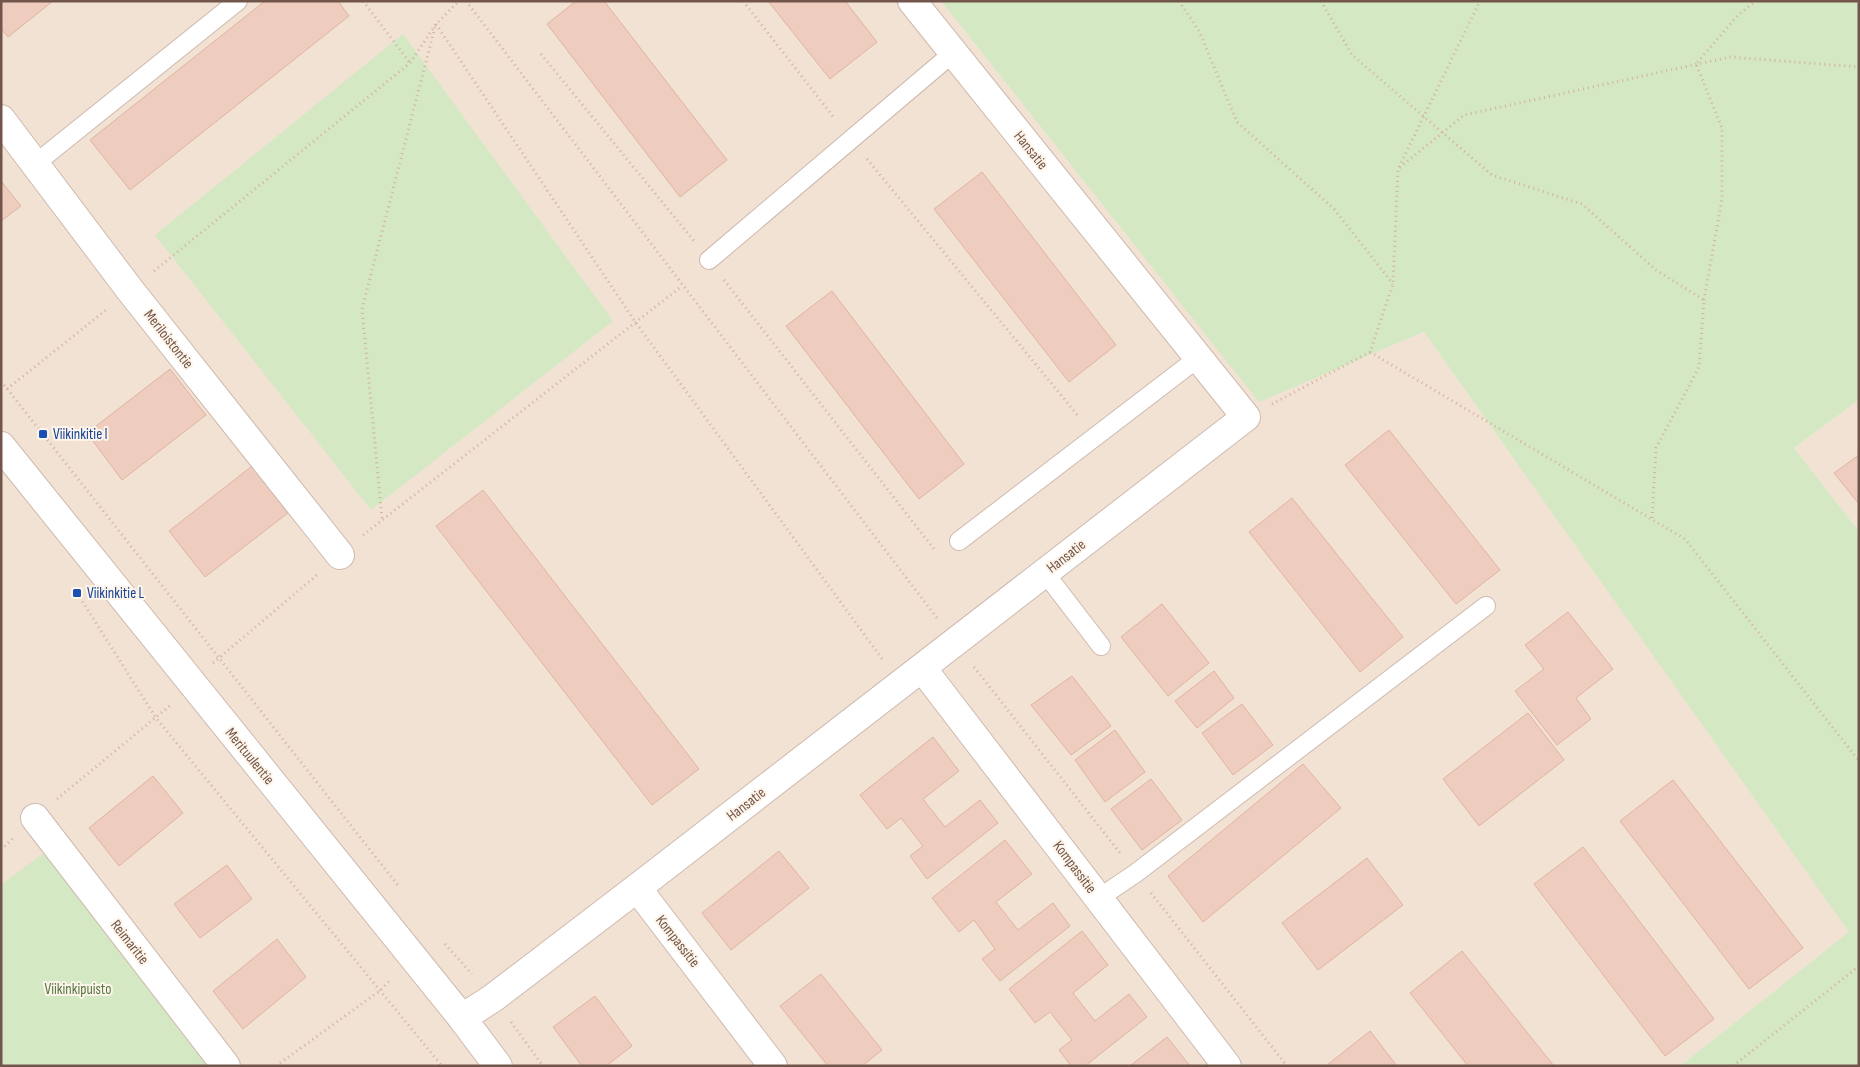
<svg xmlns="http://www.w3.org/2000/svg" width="1860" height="1067" viewBox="0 0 1860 1067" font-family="'Sofia Sans Condensed',sans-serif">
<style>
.residential{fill:#f2e2d3}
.green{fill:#d5e8c4}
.building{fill:#efcdbe;stroke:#e0b39f}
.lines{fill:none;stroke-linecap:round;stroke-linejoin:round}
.service-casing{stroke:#cebaaf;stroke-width:20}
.minor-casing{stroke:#cebaaf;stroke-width:30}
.path{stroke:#d3b0a1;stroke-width:3;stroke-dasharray:1 4;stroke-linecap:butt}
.service{stroke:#fff;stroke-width:18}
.minor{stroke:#fff;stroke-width:28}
.transit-dot{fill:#1a4fb4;stroke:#fef5ea;stroke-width:2}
.labels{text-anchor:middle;stroke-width:4;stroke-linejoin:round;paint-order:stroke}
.street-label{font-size:15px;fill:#72564b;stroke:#fef5ea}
.transit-label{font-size:15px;fill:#164399;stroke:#fef5ea;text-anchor:start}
.park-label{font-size:15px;fill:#577844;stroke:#fef5ea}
</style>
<rect width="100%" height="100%" fill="#fbf0e5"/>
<g class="residential">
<polygon points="1,1 941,1 1259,401 1424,332 1850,932 1680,1066 1,1066"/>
<polygon points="1859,400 1859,531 1794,448"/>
</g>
<g class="green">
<polygon points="941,1 1859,1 1859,400 1794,448 1859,531 1859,1066 1680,1066 1849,932 1424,332 1259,402"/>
<polygon points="403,34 613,321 371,510 155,235"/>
<polygon points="57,843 240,1066 1,1066 1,885"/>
</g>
<g class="building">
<polygon points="1,1 53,1 8,37 1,29"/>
<polygon points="265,1 338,1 349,16 130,190 90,140"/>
<polygon points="576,1 604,1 727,160 680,197 547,24"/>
<polygon points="768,1 845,1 877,42 830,79"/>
<polygon points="982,172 1116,345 1069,382 934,209"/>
<polygon points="1,181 21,206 1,221"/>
<polygon points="832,291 964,464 919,499 786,326"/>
<polygon points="170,369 206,415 122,480 87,433"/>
<polygon points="1389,430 1500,570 1456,604 1345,465"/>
<polygon points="1859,455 1859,504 1834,473"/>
<polygon points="252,466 288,513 205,577 169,531"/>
<polygon points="483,490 699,769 652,805 436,526"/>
<polygon points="1292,498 1403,637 1360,672 1249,532"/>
<polygon points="1162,604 1209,663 1168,696 1121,637"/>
<polygon points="1568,612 1613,669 1576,698 1591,719 1557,745 1515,691 1544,669 1525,645"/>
<polygon points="1214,671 1234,698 1197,728 1175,701"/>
<polygon points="1072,676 1111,726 1071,755 1031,705"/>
<polygon points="1242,704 1273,745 1233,775 1202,733"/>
<polygon points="1528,713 1564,760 1479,826 1443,779"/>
<polygon points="1115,730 1145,772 1105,802 1075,760"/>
<polygon points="933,737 959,771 923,799 945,827 980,800 998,823 927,879 910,856 923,846 901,818 887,829 860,795"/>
<polygon points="1303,764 1341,808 1203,922 1168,876"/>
<polygon points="153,776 183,813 119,866 89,828"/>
<polygon points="1151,779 1182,820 1142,850 1111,809"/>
<polygon points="1673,780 1803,948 1749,989 1620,821"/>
<polygon points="1005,840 1032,874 996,902 1018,930 1053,903 1070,926 1000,981 982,959 995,949 974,920 959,932 932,898"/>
<polygon points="1583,847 1714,1019 1665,1056 1534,884"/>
<polygon points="779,851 809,888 731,950 702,913"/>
<polygon points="1367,858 1403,905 1318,970 1282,923"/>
<polygon points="227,865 252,899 200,938 174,904"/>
<polygon points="1082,931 1108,965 1073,993 1095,1021 1129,994 1147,1017 1085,1066 1071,1066 1059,1050 1072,1040 1050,1012 1035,1023 1009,989"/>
<polygon points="277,939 306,977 243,1029 213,991"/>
<polygon points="1462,951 1554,1066 1468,1066 1410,993"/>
<polygon points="821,974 882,1050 862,1066 828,1066 780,1006"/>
<polygon points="595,996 632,1046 606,1066 582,1066 553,1027"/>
<polygon points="1370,1031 1397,1066 1326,1066"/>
<polygon points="1167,1037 1190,1066 1130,1066"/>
</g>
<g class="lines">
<defs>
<g id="service">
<polyline points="35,164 238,1"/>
<polyline points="709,260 953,53"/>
<polyline points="959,541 1198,358"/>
<polyline points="1045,573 1101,646"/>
<polyline points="1099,898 1136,873 1486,606"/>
</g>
<g id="minor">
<polyline points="1,119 130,290 340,555"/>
<polyline points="1,446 462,1018 498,1066"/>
<polyline points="922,668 1227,1066"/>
<polyline points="35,818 226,1066"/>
<polyline points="637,888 773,1066"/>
<polyline points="462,1018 493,998 637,888 1246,417 912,1"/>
</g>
</defs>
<use href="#service" class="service-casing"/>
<use href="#minor" class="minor-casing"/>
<g class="path">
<polyline points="363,1 410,63"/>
<polyline points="466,1 937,618"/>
<polyline points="743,1 835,119"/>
<polyline points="1179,1 1199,31 1237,122 1334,209 1393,284"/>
<polyline points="1321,1 1352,55 1492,175 1582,204 1656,270 1704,300 1699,367 1656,448 1652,519"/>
<polyline points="436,24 636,323 883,660"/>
<polyline points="541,54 694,241"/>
<polyline points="867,159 1079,417"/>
<polyline points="1399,167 1480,1"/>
<polyline points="154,271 410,63 436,24 459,1"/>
<polyline points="724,280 934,549"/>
<polyline points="1704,300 1722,199 1722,128 1696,64 1738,15 1756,1"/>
<polyline points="1370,352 1685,539 1859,761"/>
<polyline points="1,381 400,888"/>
<polyline points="7,389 106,310"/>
<polyline points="1272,404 1370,352 1393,284 1398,169 1464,115 1730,57 1859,67"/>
<polyline points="382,518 362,309 435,27"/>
<polyline points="363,535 682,286"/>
<polyline points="77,593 156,718 442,1066"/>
<polyline points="213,663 317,575"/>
<polyline points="974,667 1120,853"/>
<polyline points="57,799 172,704"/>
<polyline points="1,850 13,838"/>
<polyline points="1151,893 1287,1066"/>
<polyline points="445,944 472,974"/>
<polyline points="511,1022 543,1066"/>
<polyline points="276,1066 381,990 391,979"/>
<polyline points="1733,1066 1859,966"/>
</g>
<use href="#service" class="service"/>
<use href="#minor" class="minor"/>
</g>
<g class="transit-dot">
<rect x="38" y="429" width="10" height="10" rx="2.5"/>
<rect x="72" y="588" width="10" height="10" rx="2.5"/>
</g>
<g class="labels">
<g class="street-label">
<text transform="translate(1031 150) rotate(51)" y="5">Hansatie</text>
<text transform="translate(169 339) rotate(52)" y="5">Meriloistontie</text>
<text transform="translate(1066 556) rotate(-38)" y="5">Hansatie</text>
<text transform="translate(250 756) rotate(51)" y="5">Merituulentie</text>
<text transform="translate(746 804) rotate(-38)" y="5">Hansatie</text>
<text transform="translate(1075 867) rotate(53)" y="5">Kompassitie</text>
<text transform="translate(678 941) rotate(52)" y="5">Kompassitie</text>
<text transform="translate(130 942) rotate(52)" y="5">Reimaritie</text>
</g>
<g class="transit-label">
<text x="53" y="439">Viikinkitie I</text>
<text x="87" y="598">Viikinkitie L</text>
</g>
<g class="park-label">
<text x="78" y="994">Viikinkipuisto</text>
</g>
</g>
<rect width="1860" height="1067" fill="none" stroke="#72564b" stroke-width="5"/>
</svg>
